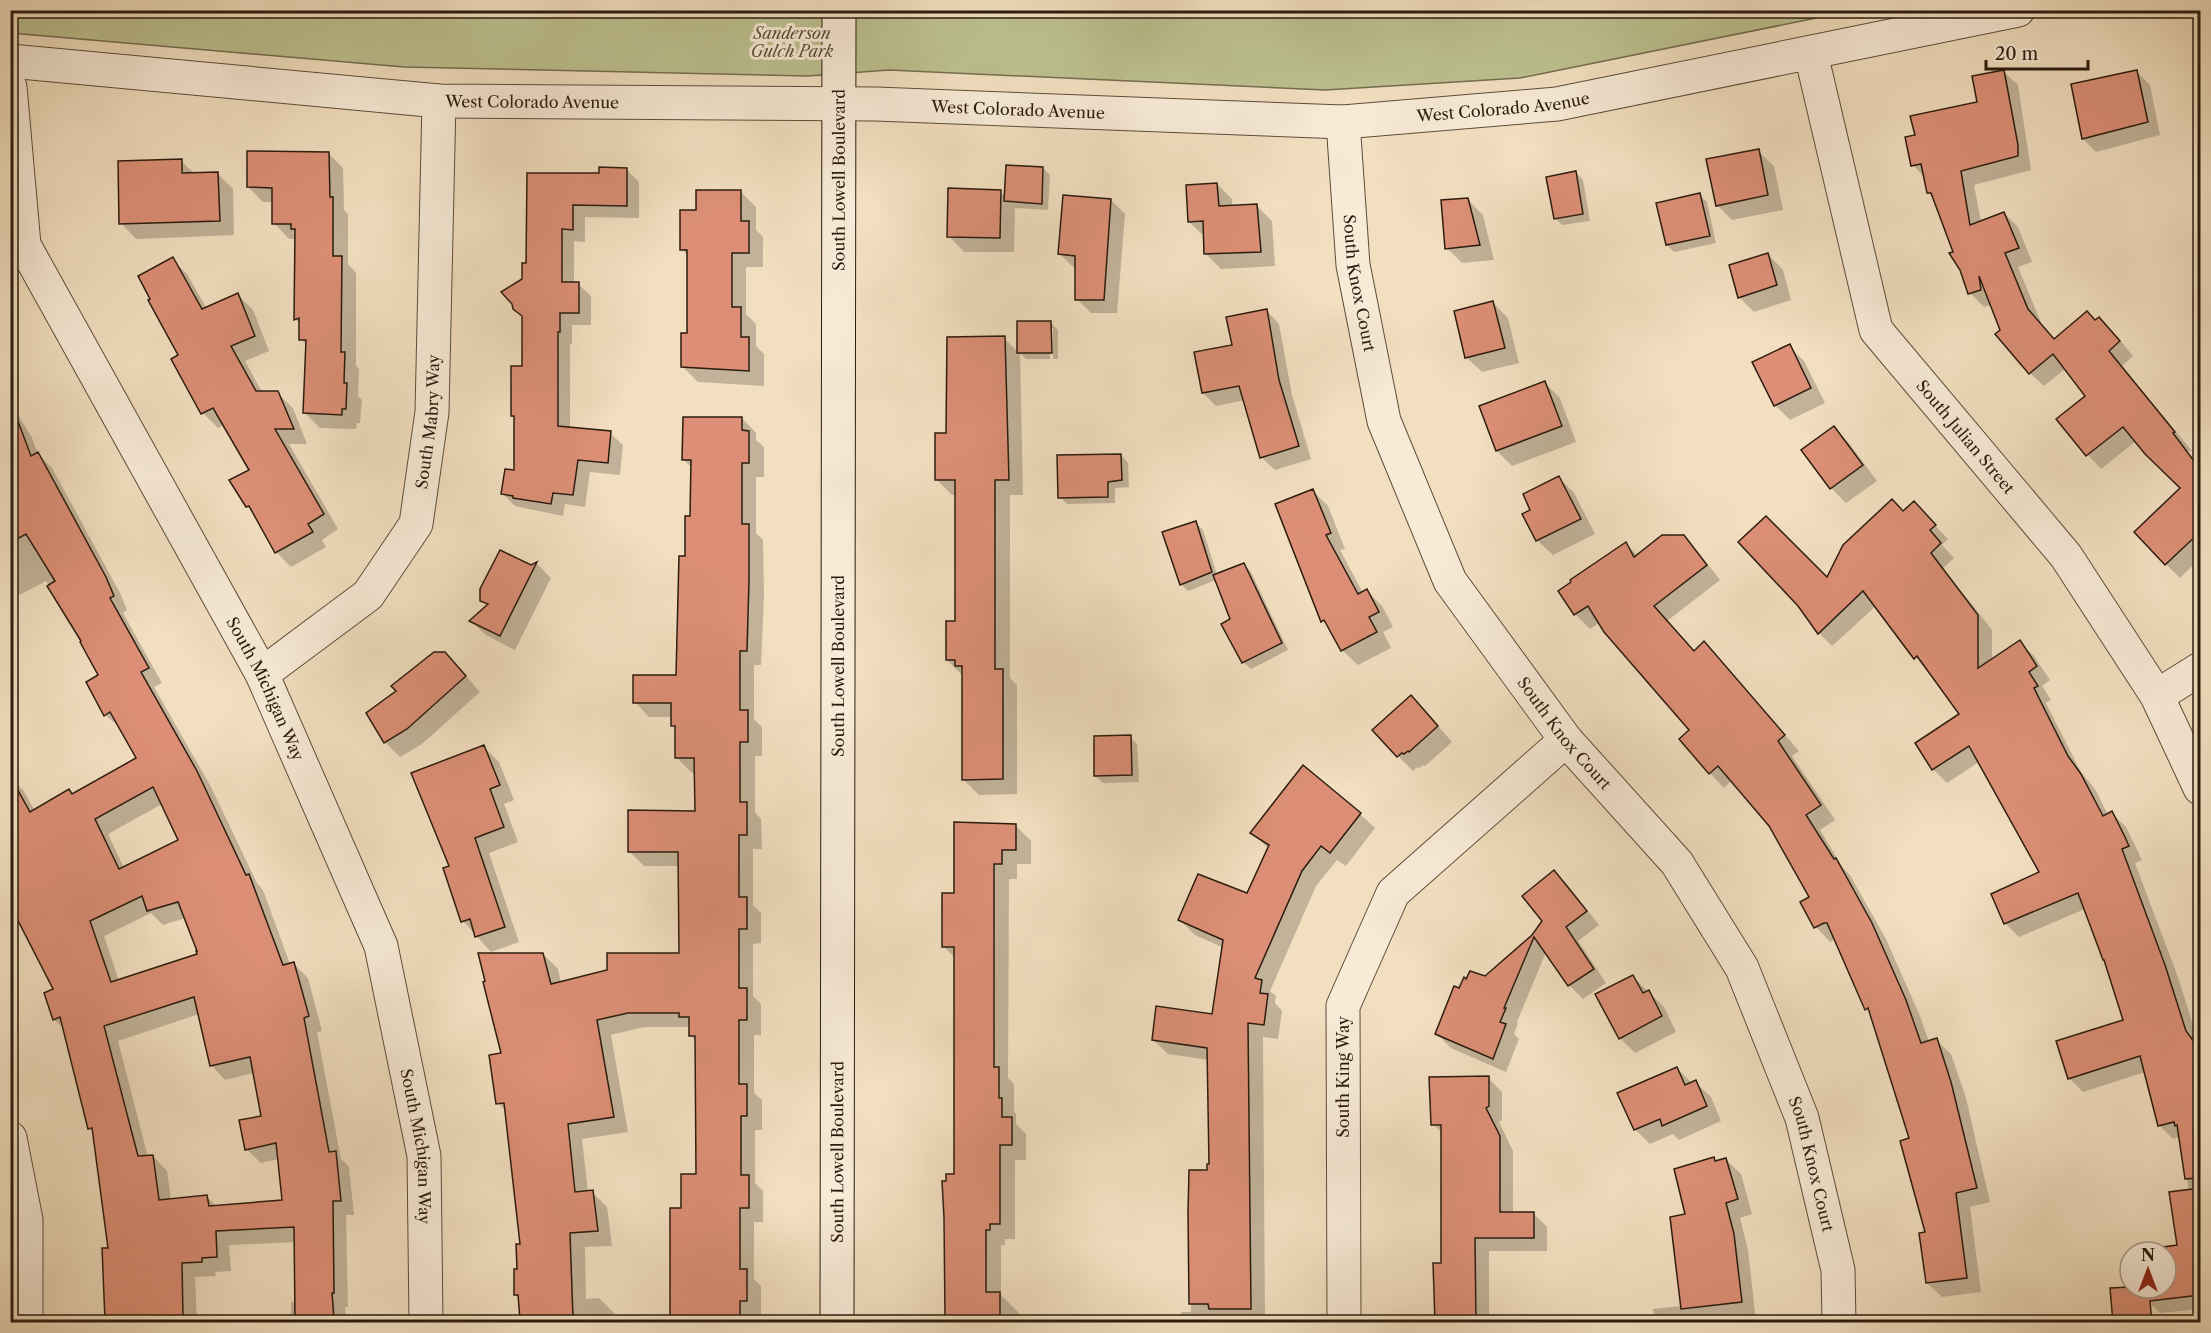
<svg xmlns="http://www.w3.org/2000/svg" width="2211" height="1333" viewBox="0 0 2211 1333" font-family="'Libre Caslon Text',serif">
<style>
.green{fill:#bdc191;stroke:#746e50;stroke-width:1.5}
.shadow{fill:#0003;fill-rule:evenodd}
.lines{fill:none;stroke-linecap:round;stroke-linejoin:round}
.stream{stroke:#717b78;stroke-width:10}
.building{fill:#dc8f76;stroke:#2b1c0e;stroke-width:1.5;fill-rule:evenodd}
.street-casing{stroke:#5d4d3a;stroke-width:35}
.secondary-casing{stroke:#2b1c0e;stroke-width:35}
.street{stroke:#f7ead6;stroke-width:33}
.secondary{stroke:#f7ead6;stroke-width:33}
.labels{text-anchor:middle;stroke-width:6;stroke-linejoin:round;paint-order:stroke}
.park-label{font-size:16px;font-style:italic;fill:#574e35;stroke:#f7ead6}
.street-label{font-size:16px;fill:#2b1c0e;stroke:#f7ead6}
</style>
<rect width="100%" height="100%" fill="#f2dfc0"/>
<filter id="stains"><feTurbulence type="fractalNoise" baseFrequency=".00333" numOctaves="4"/><feColorMatrix values="0 0 0 0 .2 0 0 0 0 .09 0 0 0 0 .02 0 0 0 .5 -.17"/></filter>
<radialGradient id="worn" r=".72"><stop offset=".6" stop-color="#630" stop-opacity="0"/><stop offset="1" stop-color="#630" stop-opacity=".3"/></radialGradient>
<polygon class="green" points="10,11 1851,11 1520,78 1325,90 889,70 808,76 404,67 11,33"/>
<g class="shadow">
<polygon points="2004,72 2018,85 2031,170 1974,185 1981,222 2004,213 2018,227 2032,262 2018,267 2042,325 2055,340 2099,319 2113,332 2133,356 2122,366 2192,451 2187,451 2200,467 2200,558 2180,578 2166,564 2182,489 2136,441 2101,469 2088,455 2058,419 2087,396 2066,368 2044,386 2030,373 2001,331 1992,305 1984,307 1970,293 1934,198 1929,193 1925,178 1913,165 1916,136 1979,103"/>
<polygon points="2137,72 2150,85 2160,135 2096,152 2083,139 2073,85"/>
<polygon points="1758,151 1774,166 1783,210 1732,220 1717,205"/>
<polygon points="328,153 343,168 344,210 348,214 348,264 356,273 356,365 359,369 358,396 362,400 360,423 357,423 356,429 320,428 304,412 307,346 301,339 301,325 296,320 296,239 289,239 274,223 274,202 263,202 248,187"/>
<polygon points="181,161 195,174 218,174 233,189 234,235 136,239 121,223"/>
<polygon points="1043,168 1050,175 1048,210 1015,208 1014,252 964,252 949,236 1000,191 1006,197"/>
<polygon points="627,170 639,182 639,218 585,217 585,242 574,241 574,284 578,284 591,296 591,325 572,325 572,344 570,344 570,429 610,433 623,445 620,475 590,472 585,507 565,504 563,516 515,506 503,494 516,472 516,419 512,415 524,367 524,279 528,264 529,175 600,175"/>
<polygon points="1576,173 1583,180 1590,221 1562,225 1555,218"/>
<polygon points="1217,184 1232,199 1232,207 1257,206 1272,221 1275,266 1221,269 1206,254 1205,237 1189,222"/>
<polygon points="741,192 756,207 756,230 763,237 763,267 746,267 746,314 756,324 756,346 764,354 764,386 698,382 683,367 688,334 688,256 682,249 698,212"/>
<polygon points="1700,195 1707,202 1716,243 1674,252 1667,245"/>
<polygon points="1111,200 1125,214 1117,313 1091,313 1077,299 1077,268 1074,268 1060,254"/>
<polygon points="1468,200 1483,215 1494,260 1462,263 1447,248"/>
<polygon points="1768,254 1783,270 1791,300 1754,312 1739,297"/>
<polygon points="172,259 187,274 207,309 238,295 253,310 269,351 245,361 262,392 277,393 293,408 307,444 289,444 338,529 322,540 326,547 291,567 276,552 255,515 247,506 251,470 225,424 218,428 203,413 173,359 180,356"/>
<polygon points="1493,303 1508,318 1519,363 1482,372 1466,357"/>
<polygon points="1266,310 1279,324 1292,395 1311,459 1275,470 1261,457 1245,400 1216,406 1203,393 1233,346"/>
<polygon points="1051,323 1058,330 1058,359 1053,359 1053,328 1050,328 1050,359 1026,359 1020,353 1023,495 1010,495 1010,678 1017,685 1017,794 979,795 964,780 962,675 947,660 956,623 956,495 952,495 937,480 947,435 1004,338 1018,352"/>
<polygon points="1789,346 1804,361 1825,403 1790,420 1775,405"/>
<polygon points="1545,383 1560,398 1576,442 1512,466 1497,451"/>
<path d="M10,406L16,411L32,438L38,454L52,468L120,593L127,610L123,613L162,683L154,687L211,787L257,883L263,890L290,964L293,963L308,978L322,1031L317,1032L341,1159L349,1167L354,1215H346L348,1307H345L347,1322H247V1319H291V1302H297L296,1242L229,1245L231,1271L215,1272L216,1276L195,1277L197,1322H109L106,1319L110,1249L94,1133L90,1128L64,1029L54,1019L55,990L10,777L23,790L35,811L73,795L138,759L121,728L105,715L100,676L84,641L46,581L10,600ZM162,804L180,841L124,868L108,834ZM151,913L163,925L186,918L199,955L119,981L104,936ZM199,1014L211,1065L225,1080L254,1073L263,1117L246,1149L261,1163L279,1159L284,1202L217,1207L206,1196L171,1200L167,1171L153,1156L148,1157L118,1041Z"/>
<polygon points="742,418 756,433 756,440 764,447 764,477 756,477 756,533 763,540 764,596 761,665 754,665 754,719 762,727 762,756 755,756 755,812 761,819 762,849 753,849 753,905 761,913 761,943 753,944 753,996 761,1004 761,1035 754,1035 754,1093 762,1100 762,1130 755,1130 755,1183 763,1191 763,1222 754,1222 754,1279 761,1286 761,1322 675,1322 672,1319 672,1210 683,1210 697,1176 696,1041 690,1035 690,1027 644,1027 611,1035 628,1132 582,1139 588,1192 592,1192 607,1207 612,1246 585,1247 586,1299 599,1298 614,1313 614,1322 522,1322 519,1298 515,1295 521,1246 507,1112 498,1103 502,1054 543,954 558,969 561,983 680,954 680,866 644,866 629,851 696,812 696,773 692,773 677,758 677,730 672,725 672,717 649,717 635,702 677,677 691,518 692,468 684,460"/>
<polygon points="1834,428 1849,443 1877,481 1846,503 1831,488"/>
<polygon points="1121,455 1128,463 1129,487 1115,488 1115,503 1067,504 1060,497"/>
<polygon points="1559,478 1574,493 1595,534 1553,555 1537,540"/>
<polygon points="1313,491 1328,506 1345,549 1340,550 1363,593 1367,591 1382,606 1393,627 1383,632 1391,648 1358,665 1342,650 1331,629 1323,621"/>
<polygon points="1903,513 1927,517 1948,539 1942,545 1954,558 1943,568 1992,630 1992,661 2020,642 2034,656 2050,680 2042,686 2051,700 2046,703 2081,772 2095,789 2108,815 2112,813 2126,827 2142,860 2135,863 2179,980 2200,1048 2200,1309 2160,1313 2146,1299 2166,1288 2166,1252 2142,1252 2179,1246 2189,1191 2180,1137 2173,1139 2159,1125 2145,1072 2083,1092 2069,1078 2125,1021 2107,962 2085,909 2019,937 2005,923 2041,873 1979,762 1947,783 1933,769 1917,743 1961,715 1876,606 1832,646 1819,633 1828,580"/>
<polygon points="1196,523 1203,530 1217,575 1244,564 1251,572 1288,650 1251,669 1243,662 1232,620 1216,580 1188,591 1181,584"/>
<polygon points="1683,536 1698,552 1720,580 1667,621 1694,652 1704,643 1799,751 1792,756 1835,820 1820,830 1843,868 1850,875 1886,939 1920,1016 1929,1042 1936,1040 1951,1054 1966,1098 1990,1202 1970,1207 1981,1292 1942,1297 1927,1283 1927,1234 1911,1139 1871,1013 1866,1009 1835,939 1830,942 1816,927 1802,903 1811,898 1770,825 1732,780 1724,788 1710,773 1691,730 1600,622 1590,629 1575,614 1626,544 1638,556"/>
<polygon points="537,564 551,578 515,650 486,635 471,621 488,606 482,600"/>
<polygon points="460,669 480,692 422,744 400,757 385,742 398,691"/>
<polygon points="1426,712 1452,742 1425,766 1423,765 1420,768 1418,767 1413,771 1398,756"/>
<polygon points="1130,737 1137,744 1139,782 1103,783 1095,776"/>
<polygon points="484,747 499,762 514,800 504,804 518,842 489,853 519,942 491,952 463,921 451,867"/>
<polygon points="1360,814 1375,828 1346,866 1337,860 1316,886 1270,991 1276,996 1275,1003 1282,1011 1278,1039 1263,1037 1265,1322 1181,1322 1181,1312 1191,1312 1191,1171 1209,1171 1211,1166 1209,1060 1168,1054 1153,1040 1213,1016 1224,948 1195,935 1180,920 1248,895 1269,849 1252,833"/>
<polygon points="1016,826 1031,841 1031,864 1017,864 1017,879 1009,879 1008,1078 1014,1084 1014,1112 1016,1114 1016,1124 1026,1134 1026,1160 1015,1160 1015,1239 1005,1239 1005,1245 1001,1245 1001,1295 1028,1322 947,1322 947,1182 956,1175 956,959 944,947 955,895"/>
<polygon points="1554,872 1568,885 1599,925 1578,941 1606,983 1583,999 1569,985 1546,952 1517,1022 1518,1023 1514,1034 1519,1039 1506,1072 1451,1048 1437,1034 1460,990 1485,978 1534,936 1544,921"/>
<polygon points="1632,976 1664,1007 1676,1032 1635,1053 1620,1038"/>
<polygon points="1677,1068 1692,1083 1695,1082 1711,1097 1721,1121 1679,1140 1673,1134 1650,1144 1635,1129"/>
<polygon points="1488,1078 1502,1092 1502,1120 1499,1122 1513,1151 1513,1213 1533,1213 1547,1227 1547,1251 1489,1251 1489,1319 1503,1319 1507,1322 1436,1322 1442,1264 1442,1133 1433,1124"/>
<polygon points="1714,1159 1717,1162 1726,1160 1741,1174 1752,1214 1740,1218 1748,1250 1756,1322 1655,1322 1653,1309 1682,1306 1687,1215"/>
</g>
<g class="lines">
<polyline class="stream" points="448,10 453,13 465,10"/>
</g>
<g class="building">
<polygon points="2004,70 2018,145 2018,156 1961,171 1970,225 2004,212 2019,248 2005,253 2028,309 2054,339 2087,311 2095,320 2099,317 2120,341 2109,351 2175,432 2173,433 2200,469 2200,532 2165,565 2134,532 2180,488 2145,454 2123,427 2086,456 2056,419 2085,396 2053,354 2029,374 1995,334 2000,330 1979,276 1981,290 1968,294 1960,270 1949,253 1953,252 1931,193 1927,193 1921,164 1911,166 1905,137 1915,135 1910,116 1977,102 1972,76"/>
<polygon points="2137,70 2148,122 2082,139 2071,84"/>
<polygon points="1759,149 1768,195 1716,206 1706,159"/>
<polygon points="247,151 329,152 330,197 333,197 333,256 342,256 341,352 345,352 344,383 347,383 346,409 342,409 342,415 303,413 306,340 299,340 299,318 294,320 295,229 291,229 291,224 272,224 272,188 247,187"/>
<polygon points="182,159 182,173 218,172 220,221 119,224 118,161"/>
<polygon points="1006,165 1043,167 1042,204 1004,201"/>
<polygon points="599,167 627,168 627,206 573,205 573,230 562,229 562,282 579,282 579,313 560,313 560,332 558,332 558,426 611,431 608,463 578,460 573,495 553,493 551,504 513,498 513,496 501,494 505,469 514,470 514,416 511,416 511,366 522,366 522,316 513,309 512,304 501,292 522,279 522,263 526,263 527,173 599,173"/>
<polygon points="1576,171 1583,214 1554,219 1546,177"/>
<polygon points="1217,183 1219,206 1257,204 1261,252 1204,254 1203,221 1188,222 1186,185"/>
<polygon points="948,188 1001,190 1000,238 947,237"/>
<polygon points="696,190 741,190 741,221 749,221 749,253 732,253 732,307 741,307 741,337 749,337 749,371 681,367 681,333 687,333 687,250 680,250 680,210 696,210"/>
<polygon points="1700,193 1710,236 1666,245 1656,203"/>
<polygon points="1063,195 1111,199 1104,300 1075,300 1075,256 1058,254"/>
<polygon points="1468,198 1480,245 1445,249 1441,200"/>
<polygon points="1768,253 1777,285 1738,298 1729,265"/>
<polygon points="173,257 202,309 238,293 255,336 231,346 256,391 278,391 294,429 275,429 324,514 308,524 313,532 275,553 249,506 246,507 229,480 249,470 213,408 201,414 171,359 178,355 148,300 150,299 138,276"/>
<polygon points="1493,301 1505,348 1465,358 1454,311"/>
<polygon points="1267,309 1279,380 1299,446 1260,458 1239,386 1202,393 1194,352 1232,345 1226,317"/>
<polygon points="1017,321 1051,321 1052,353 1017,353"/>
<polygon points="1005,336 1009,480 995,480 995,669 1003,669 1003,779 962,780 962,666 955,666 955,660 946,660 946,621 955,621 955,480 935,480 935,433 946,433 947,337"/>
<polygon points="1790,344 1811,388 1774,406 1752,362"/>
<polygon points="1545,381 1562,426 1496,451 1479,406"/>
<path d="M10,408H13L31,456L38,452L106,577L114,596L110,598L149,668L141,672L197,771L246,875L249,874L283,965L294,962L309,1016L304,1018L329,1152L336,1151L341,1201H333L334,1293H332L334,1318L295,1319L294,1227L216,1231L217,1257L202,1258V1262L182,1263L183,1318L105,1320L102,1248H108L92,1128L88,1129L60,1017L53,1020L44,993L53,989L10,905V776L30,812L69,789L72,794L136,758L110,712L104,716L86,682L98,675L80,642L81,641L47,586L55,581L26,534L10,543ZM153,787L178,840L119,869L95,819ZM142,896L147,911L178,902L197,951H196L197,954L111,982L90,921ZM194,997L210,1066L250,1057L261,1116L239,1120L245,1150L276,1143L282,1200L209,1206L207,1195L159,1200L153,1155L138,1156L104,1026Z"/>
<polygon points="683,417 742,417 742,430 749,431 749,463 742,463 742,524 749,524 749,580 747,651 740,651 740,710 748,710 748,742 740,742 740,802 747,802 747,835 739,835 739,897 747,897 747,929 739,929 739,988 747,988 747,1020 739,1020 739,1084 747,1084 747,1116 741,1116 741,1175 749,1175 749,1208 740,1208 740,1269 747,1269 747,1301 740,1301 740,1318 670,1318 670,1208 681,1208 681,1174 696,1174 695,1036 689,1036 689,1017 679,1017 679,1013 628,1013 597,1020 614,1117 568,1124 575,1192 593,1190 598,1231 570,1233 573,1318 520,1320 518,1295 514,1295 514,1269 517,1269 516,1244 520,1244 504,1103 496,1104 489,1055 501,1053 483,982 485,981 478,953 543,953 551,984 607,970 607,953 679,953 678,852 628,852 628,810 695,811 694,758 675,758 675,726 671,726 671,703 633,703 633,675 676,675 679,556 685,556 685,516 690,516 691,460 682,460"/>
<polygon points="1834,426 1863,465 1830,489 1801,450"/>
<polygon points="1121,454 1122,480 1108,482 1108,497 1058,498 1057,455"/>
<polygon points="1559,476 1581,519 1536,541 1522,514 1530,510 1523,494"/>
<polygon points="1313,489 1331,533 1326,535 1358,594 1367,589 1379,612 1369,617 1377,632 1341,651 1324,620 1321,622 1275,504"/>
<polygon points="1892,499 1903,511 1914,501 1936,525 1930,530 1941,543 1931,553 1978,615 1978,668 2020,640 2037,666 2029,672 2038,686 2034,688 2068,756 2081,774 2103,816 2112,811 2124,835 2129,846 2122,849 2165,965 2186,1031 2200,1050 2200,1178 2185,1179 2177,1125 2175,1126 2174,1122 2158,1126 2140,1056 2068,1079 2056,1041 2123,1020 2104,960 2103,960 2078,893 2004,924 1991,894 2039,872 1969,746 1932,770 1915,743 1959,714 1917,656 1914,659 1863,591 1818,634 1798,606 1738,542 1766,516 1827,577 1843,545"/>
<polygon points="1196,521 1212,572 1180,585 1162,532"/>
<polygon points="1662,535 1684,535 1707,565 1654,606 1694,651 1704,641 1785,735 1778,741 1821,805 1806,815 1834,859 1836,858 1872,923 1906,1000 1921,1043 1937,1038 1951,1082 1977,1188 1956,1193 1967,1278 1926,1283 1919,1233 1925,1232 1900,1141 1909,1138 1868,1008 1865,1010 1827,923 1824,923 1814,928 1800,902 1809,897 1769,826 1718,766 1709,774 1679,739 1689,730 1604,632 1588,606 1574,615 1558,591 1571,582 1570,580 1626,542 1634,557"/>
<polygon points="500,550 531,565 537,562 500,636 469,621 488,604 480,601 480,589"/>
<polygon points="1244,563 1282,643 1242,663 1221,624 1230,619 1213,575"/>
<polygon points="434,652 445,652 466,676 407,729 384,743 366,713 396,691 391,686"/>
<polygon points="1411,695 1438,726 1409,752 1408,751 1404,754 1402,753 1397,757 1372,730"/>
<polygon points="1131,735 1132,775 1094,776 1094,736"/>
<polygon points="484,745 500,785 490,789 504,827 475,838 505,927 475,937 470,919 461,922 443,868 449,866 411,773"/>
<polygon points="1303,765 1361,813 1330,853 1321,846 1302,871 1255,978 1262,980 1260,993 1268,994 1264,1025 1248,1023 1251,1309 1209,1309 1208,1304 1189,1304 1188,1213 1189,1170 1207,1170 1207,1164 1209,1164 1207,1048 1152,1040 1156,1006 1212,1014 1223,940 1178,920 1198,874 1247,893 1269,845 1250,833"/>
<polygon points="954,822 1016,824 1016,850 1002,850 1002,864 994,864 994,1067 999,1067 999,1098 1002,1098 1002,1117 1012,1117 1012,1145 1000,1145 1000,1224 990,1224 990,1230 986,1230 986,1292 1000,1292 1000,1323 951,1323 951,1317 945,1317 944,1218 942,1181 946,1181 946,1174 954,1174 954,947 942,947 942,893 954,893"/>
<polygon points="1554,870 1587,911 1566,927 1594,969 1568,986 1534,937 1504,1008 1506,1008 1500,1022 1506,1024 1493,1059 1435,1034 1454,986 1459,988 1464,977 1466,979 1470,971 1485,976 1532,935 1542,921 1522,896"/>
<polygon points="1633,975 1643,993 1649,990 1662,1016 1619,1039 1595,994"/>
<polygon points="1677,1067 1685,1085 1696,1080 1707,1106 1662,1126 1660,1119 1634,1130 1617,1093"/>
<polygon points="1489,1076 1489,1106 1486,1108 1500,1136 1500,1212 1534,1212 1534,1238 1475,1238 1476,1323 1435,1323 1433,1263 1441,1263 1441,1125 1431,1125 1429,1077"/>
<polygon points="1714,1157 1715,1161 1726,1158 1738,1199 1726,1203 1734,1234 1742,1302 1681,1309 1670,1217 1685,1214 1674,1169"/>
<polygon points="2200,1188 2200,1295 2150,1301 2152,1323 2113,1323 2110,1288 2130,1287 2166,1288 2166,1252 2141,1252 2141,1250 2177,1245 2169,1192"/>
</g>
<g class="lines">
<defs>
<g id="street">
<path id="s1" d="M1811,54L1876,330L2066,556L2157,696L2200,788"/>
<path id="s2" d="M10,61L439,101L876,104L1343,122L1557,104L2018,10"/>
<path id="s3" d="M10,87L24,245L262,674L381,946L424,1156L426,1322"/>
<path id="s4" d="M1343,122L1353,265L1384,421L1450,581L1566,740L1677,863L1742,968L1802,1118L1838,1270L1839,1322"/>
<path id="s5" d="M262,674L368,595L416,524L432,412L439,101"/>
<polyline points="2157,696 2200,669"/>
<polyline points="10,1138 26,1220 26,1322"/>
<polyline points="1344,1322 1343,1006 1393,893 1566,740"/>
</g>
<g id="secondary">
<path id="s6" d="M837,1322L839,10"/>
</g>
</defs>
<use href="#street" class="street-casing"/>
<use href="#secondary" class="secondary-casing"/>
<use href="#street" class="street"/>
<use href="#secondary" class="secondary"/>
</g>
<g class="labels">
<g class="park-label">
<text x="792" y="39">Sanderson<tspan x="792" dy="18">Gulch Park</tspan></text>
</g>
<g class="street-label">
<text dy="6" stroke="none"><textPath href="#s2" startOffset="524">West Colorado Avenue</textPath></text>
<text dy="6" stroke="none"><textPath href="#s2" startOffset="1496">West Colorado Avenue</textPath></text>
<text dy="6" stroke="none"><textPath href="#s2" startOffset="1010">West Colorado Avenue</textPath></text>
<text dy="6" stroke="none"><textPath href="#s6" startOffset="1142">South Lowell Boulevard</textPath></text>
<text dy="6" stroke="none"><textPath href="#s4" startOffset="162">South Knox Court</textPath></text>
<text dy="6" stroke="none"><textPath href="#s5" startOffset="321">South Mabry Way</textPath></text>
<text dy="6" stroke="none"><textPath href="#s1" startOffset="423">South Julian Street</textPath></text>
<text dy="6" stroke="none"><textPath href="#s6" startOffset="656">South Lowell Boulevard</textPath></text>
<text dy="6" stroke="none"><textPath href="#s3" startOffset="664">South Michigan Way</textPath></text>
<text dy="6" stroke="none"><textPath href="#s4" startOffset="666">South Knox Court</textPath></text>
<text transform="translate(1343 1077) rotate(-90)" y="6">South King Way</text>
<text dy="6" stroke="none"><textPath href="#s3" startOffset="1150">South Michigan Way</textPath></text>
<text dy="6" stroke="none"><textPath href="#s6" startOffset="170">South Lowell Boulevard</textPath></text>
<text dy="6" stroke="none"><textPath href="#s4" startOffset="1170">South Knox Court</textPath></text>
</g>
</g>
<rect width="2211" height="1333" fill="none" stroke="#f2dfc0" stroke-width="36"/>
<rect x="12" y="12" width="2187" height="1309" fill="none" stroke="#2b1c0e" stroke-width="3"/>
<rect x="18" y="18" width="2175" height="1297" fill="none" stroke="#2b1c0e" stroke-width="1.5"/>
<g transform="translate(2148 1270)"><circle r="28" fill="#f7ead6" stroke="#a59886" stroke-width="1.5"/>
<path d="M0-4.5L10 22L0 15L-10 22Z" fill="#8f2418"/>
<text y="-9" font-size="16" font-weight="bold" text-anchor="middle" fill="#2b1c0e">N</text>
</g>
<path d="M1986 60v9h102v-9" fill="none" stroke="#2b1c0e" stroke-width="3"/>
<text x="1995" y="60" font-size="18" fill="#2b1c0e" stroke="#f7ead6" stroke-width="4.5" paint-order="stroke">20 m</text>
<rect width="100%" height="100%" filter="url(#stains)"/>
<rect width="100%" height="100%" fill="url(#worn)"/>
</svg>
